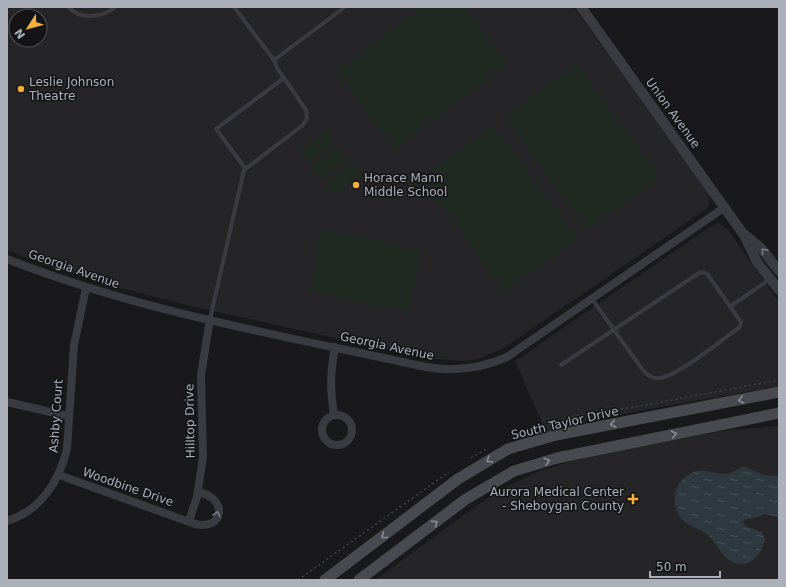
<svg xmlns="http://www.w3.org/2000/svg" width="786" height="587" viewBox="0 0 786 587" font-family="'DejaVu Sans',sans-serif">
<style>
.built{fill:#252528;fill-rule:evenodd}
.garden{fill:#202921}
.water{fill:url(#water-ripples)}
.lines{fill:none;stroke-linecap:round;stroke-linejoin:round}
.path{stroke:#404247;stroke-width:1.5;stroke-dasharray:2 3;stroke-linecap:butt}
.service{stroke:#3a3b40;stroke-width:4}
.minor{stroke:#3a3b40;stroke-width:8}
.tertiary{stroke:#3a3b40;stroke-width:10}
.secondary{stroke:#484a50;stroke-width:11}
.oneway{stroke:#787b84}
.oneway2{stroke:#888c96}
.poi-dot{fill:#f5ae37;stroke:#141416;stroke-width:1.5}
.labels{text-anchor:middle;stroke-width:3;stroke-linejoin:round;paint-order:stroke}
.poi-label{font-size:12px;fill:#abb0bb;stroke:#141416;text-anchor:start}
.street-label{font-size:12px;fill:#abb0bb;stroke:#141416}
</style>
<defs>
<pattern id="water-ripples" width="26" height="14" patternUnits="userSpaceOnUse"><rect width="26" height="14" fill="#2e383f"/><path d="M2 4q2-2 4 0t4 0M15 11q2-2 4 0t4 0" fill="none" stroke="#4a5259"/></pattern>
</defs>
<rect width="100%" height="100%" fill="#19191b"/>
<g class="built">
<path d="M7,7H573L704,182L710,199L709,206L705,210L504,348L478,359L463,361L425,358L182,304L113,286L45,265L7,250ZM16,16H40V40H16Z"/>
<polygon points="720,223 729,231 779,302 779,386 594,419 546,432 515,361 711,226"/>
<polygon points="779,426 779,580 375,580 480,503 506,487 537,472 568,462 662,442 729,430"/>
</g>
<g class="garden">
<polygon points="422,7 465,7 508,64 394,149 336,71"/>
<polygon points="576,63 660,177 588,231 504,117"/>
<polygon points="493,125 578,238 505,292 421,178"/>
<polygon points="327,130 336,142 309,163 300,150"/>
<polygon points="339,147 349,159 322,179 312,167"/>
<polygon points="352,163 361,175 334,196 325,183"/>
<polygon points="321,228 421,250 410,313 309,292"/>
</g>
<path class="water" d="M745,467L764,475L779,476V517L765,514L755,518L744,520L743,524L747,527L762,532L765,540C761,552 755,564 741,564C724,564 719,545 708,535C700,528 689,527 682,519C667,503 676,475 698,471C707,469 716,475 725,474C732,474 738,468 745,467Z"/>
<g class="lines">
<g class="path">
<polyline points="515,436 574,416 635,407 779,380"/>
<polyline points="471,458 488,448"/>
<polyline points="298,580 449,472"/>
<polyline points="778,580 779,577"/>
</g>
<g class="service">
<path d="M68,7C81,20 102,18 115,7"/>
<polyline points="274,60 345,7"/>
<polyline points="245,168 216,129 284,78"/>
<polyline points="731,306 770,279"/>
<polyline points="210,319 244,170 303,125 307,118 306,110 277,68 274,60 234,7"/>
<path d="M561,365L699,273L704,272L708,275L741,322L740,327C723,339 677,377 659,378C652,379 647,375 643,370C626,347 609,323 592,299"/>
</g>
<g class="minor">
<path d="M7,259C141,312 285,336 426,367C455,372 480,369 507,357L725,207"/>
<polyline points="7,402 68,416"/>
<path d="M334,415C330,388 330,374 335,347"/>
<circle cx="337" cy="430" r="15"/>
<path d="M59,475L195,524C225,531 228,497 198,492"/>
<path d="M7,521C40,511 59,482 67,449L74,345L86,288"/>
<polyline points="189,521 197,497 203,457 201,375 210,319"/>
</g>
<g class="tertiary">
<polyline points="581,7 744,235 757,262 779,290"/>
<polyline points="745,235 761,248 779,271"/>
</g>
<g class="secondary">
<polyline points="325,580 458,479 508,449 556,435 779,392"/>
<polyline points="359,580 466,499 514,471 557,458 779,413"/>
</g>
</g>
<defs><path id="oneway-chevron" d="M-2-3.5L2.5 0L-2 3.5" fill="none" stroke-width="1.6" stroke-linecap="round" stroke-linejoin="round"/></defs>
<g class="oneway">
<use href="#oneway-chevron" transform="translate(764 251) rotate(-129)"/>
<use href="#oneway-chevron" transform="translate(217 514) rotate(-77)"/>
</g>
<g class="oneway2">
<use href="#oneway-chevron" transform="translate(741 400) rotate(169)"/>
<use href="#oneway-chevron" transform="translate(613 424) rotate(169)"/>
<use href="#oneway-chevron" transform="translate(674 434) rotate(-12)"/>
<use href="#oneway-chevron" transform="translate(489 460) rotate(150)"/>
<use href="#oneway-chevron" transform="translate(547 461) rotate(-17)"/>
<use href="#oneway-chevron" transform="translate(435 523) rotate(-37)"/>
<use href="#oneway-chevron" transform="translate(384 536) rotate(142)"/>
</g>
<g class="poi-dot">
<circle cx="21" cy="89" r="4"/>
<circle cx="356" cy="185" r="4"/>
<path d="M631 493h4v4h4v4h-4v4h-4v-4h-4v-4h4z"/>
</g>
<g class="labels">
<g class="poi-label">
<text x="29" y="86">Leslie Johnson<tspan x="29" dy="14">Theatre</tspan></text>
<text x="364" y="182">Horace Mann<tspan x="364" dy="14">Middle School</tspan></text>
<text x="624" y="496" text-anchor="end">Aurora Medical Center<tspan x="624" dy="14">- Sheboygan County</tspan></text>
</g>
<g class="street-label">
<text transform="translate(673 113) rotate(54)" y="4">Union Avenue</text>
<text transform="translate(74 269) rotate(19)" y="4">Georgia Avenue</text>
<text transform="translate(387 346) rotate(12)" y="4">Georgia Avenue</text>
<text transform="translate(56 416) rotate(-86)" y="4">Ashby Court</text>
<text transform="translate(190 421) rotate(-91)" y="4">Hilltop Drive</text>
<text transform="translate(565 423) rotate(-13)" y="4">South Taylor Drive</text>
<text transform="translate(128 487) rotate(19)" y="4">Woodbine Drive</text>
</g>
</g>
<rect width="786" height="587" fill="none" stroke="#abb0bb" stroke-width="16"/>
<g transform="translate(28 28) rotate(234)"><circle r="19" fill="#141416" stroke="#505258"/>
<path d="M0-3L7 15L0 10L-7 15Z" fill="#f5ae37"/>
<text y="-6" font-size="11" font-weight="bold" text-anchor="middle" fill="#abb0bb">N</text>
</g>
<path d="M650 571v6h70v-6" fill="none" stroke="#abb0bb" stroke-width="2"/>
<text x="656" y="571" font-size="12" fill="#abb0bb" stroke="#141416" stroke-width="3" paint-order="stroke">50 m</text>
</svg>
